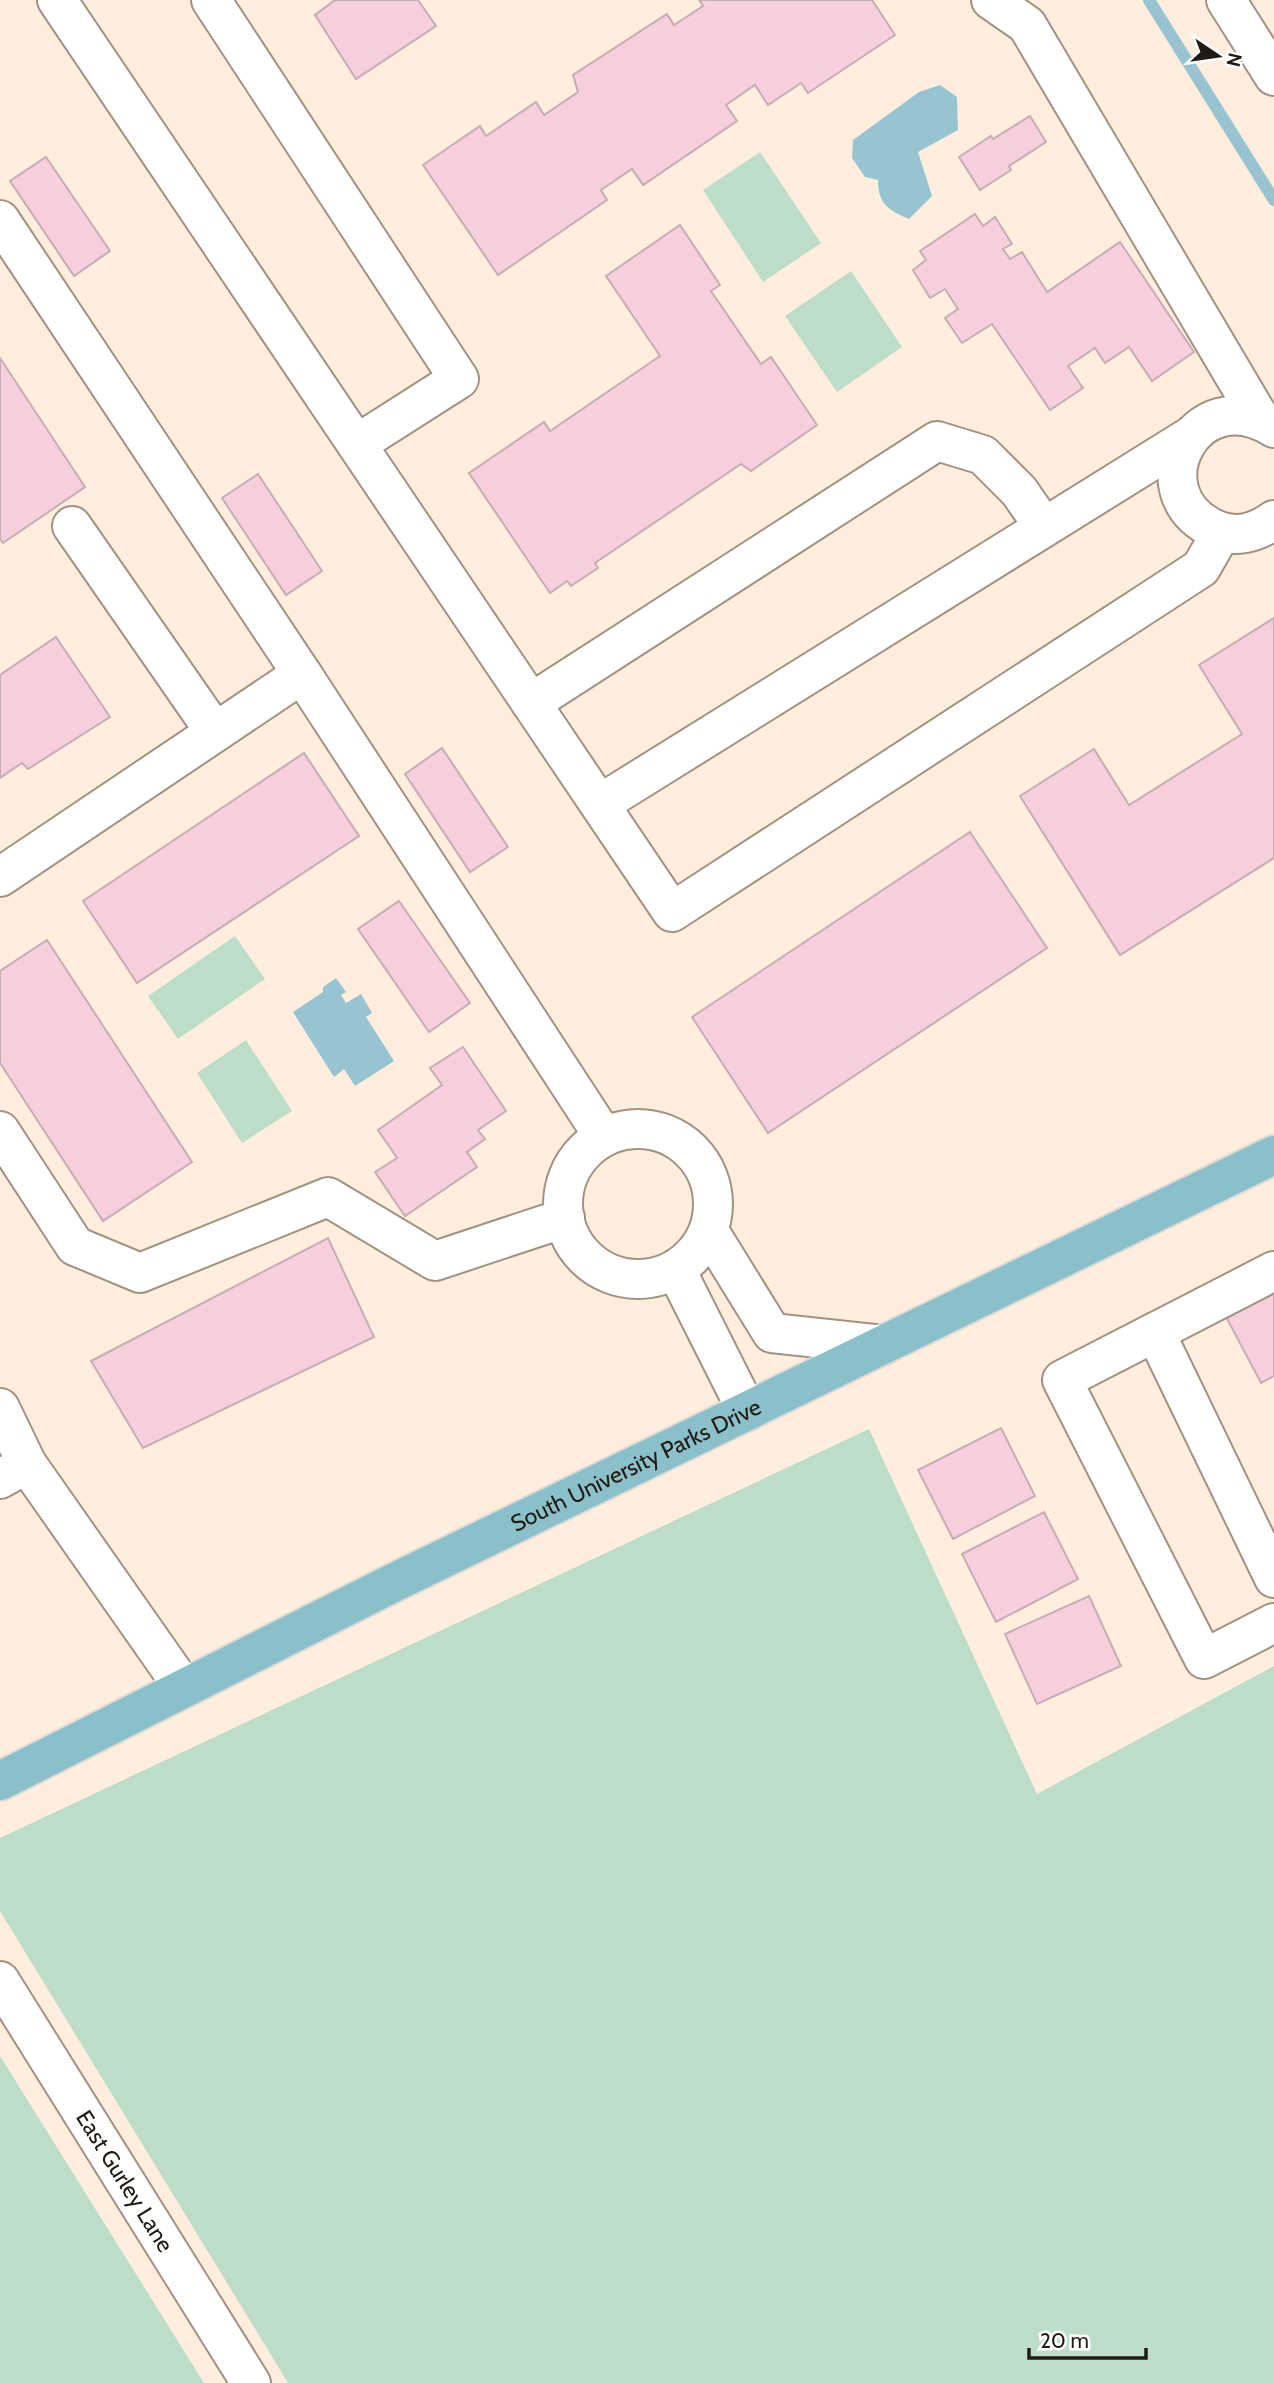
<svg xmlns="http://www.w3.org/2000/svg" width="1274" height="2383" viewBox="0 0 1274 2383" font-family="Cabin,sans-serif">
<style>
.green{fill:#bdddc9}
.water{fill:#98c3d1}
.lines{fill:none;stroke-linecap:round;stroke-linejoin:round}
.stream{stroke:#98c3d1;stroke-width:12}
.building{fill:#f7cedb;stroke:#c5adb5;stroke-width:2}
.minor-casing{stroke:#a19282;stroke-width:42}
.major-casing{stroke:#dbdad9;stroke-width:42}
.minor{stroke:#fff;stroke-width:38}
.major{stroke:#8bbfc9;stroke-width:38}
.labels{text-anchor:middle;stroke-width:6;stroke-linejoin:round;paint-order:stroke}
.street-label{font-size:23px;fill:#201a14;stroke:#fff}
</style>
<rect width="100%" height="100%" fill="#fed"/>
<g class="green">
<polygon points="760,152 821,243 763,282 703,190"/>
<polygon points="851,271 902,347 837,392 785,316"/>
<polygon points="235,936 265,979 178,1039 148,996"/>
<polygon points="246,1040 292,1111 242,1143 197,1073"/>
<polygon points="869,1429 1037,1794 1274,1666 1274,2383 288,2383 0,1911 0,1838"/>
<polygon points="0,2056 204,2383 0,2383"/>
</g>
<g class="water">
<path d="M940,85L957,97L958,130L918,152L932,196L909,219C888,210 878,204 878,180L865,177L852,158L853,140L919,92Z"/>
<polygon points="336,978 346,992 341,995 346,1003 361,994 372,1013 366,1017 394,1061 355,1086 344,1069 334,1077 293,1012 323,992 323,987"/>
</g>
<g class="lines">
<polyline class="stream" points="1149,0 1274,200"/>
</g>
<g class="building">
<polygon points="335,0 418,0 436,26 356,79 315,15"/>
<polygon points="699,0 872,0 895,35 808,93 801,83 768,105 755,85 726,105 737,121 643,185 632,169 601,190 607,200 498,275 423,165 480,126 486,136 536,102 544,115 578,92 573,75 667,14 674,25 703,6"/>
<polygon points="1030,116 1046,142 1009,166 1011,170 980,190 959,157 991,136 993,139"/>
<polygon points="46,157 110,251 74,276 10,181"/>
<polygon points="975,214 983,226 995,217 1012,244 1003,249 1010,259 1022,252 1047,292 1120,242 1194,352 1152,381 1129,347 1105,363 1095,348 1068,366 1083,388 1050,410 992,324 962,343 945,318 958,309 945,289 930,298 913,270 926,260 920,251"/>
<polygon points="680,225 720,285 711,291 761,364 771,357 817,425 751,471 741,464 595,563 598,568 571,586 567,581 550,593 469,473 544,422 550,431 660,356 606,276"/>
<polygon points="0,358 85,487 3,543 0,539"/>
<polygon points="258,474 322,571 286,595 222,498"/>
<polygon points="1274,618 1274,858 1120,955 1020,796 1094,749 1129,805 1242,734 1199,665"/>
<polygon points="56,637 110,717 28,769 22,763 0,778 0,675"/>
<polygon points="442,748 508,847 470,872 405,774"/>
<polygon points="304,753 359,836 137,983 83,901"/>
<polygon points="970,832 1047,948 768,1133 692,1017"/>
<polygon points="399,901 470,1003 429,1032 358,929"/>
<polygon points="47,940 192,1162 103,1221 0,1063 0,971"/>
<polygon points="463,1047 506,1111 478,1130 485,1139 467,1152 477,1167 405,1216 375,1172 397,1158 378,1130 442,1085 430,1068"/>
<polygon points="328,1238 374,1337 143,1448 91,1361"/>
<polygon points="1274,1289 1274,1376 1261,1383 1225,1315"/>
<polygon points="1001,1428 1035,1496 953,1539 918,1470"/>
<polygon points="1044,1512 1078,1579 996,1622 962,1554"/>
<polygon points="1089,1596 1121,1666 1037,1704 1005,1634"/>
</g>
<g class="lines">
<defs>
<g id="minor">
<polyline points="57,0 672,912 1201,568 1221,533"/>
<polyline points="211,0 459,379 357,444"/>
<polyline points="991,0 1027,25 1260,419"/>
<polyline points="1226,0 1274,76"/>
<polyline points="0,220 302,674"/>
<path d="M1274,428C1195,378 1136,492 1214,529C1234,539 1256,533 1274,520"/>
<polyline points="72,526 215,732"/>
<polyline points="531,703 937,441 983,455 1019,491 1044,527"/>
<polyline points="600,804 1191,436"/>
<polyline points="0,877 302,674 604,1137"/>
<circle cx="638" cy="1204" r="75"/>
<polyline points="0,1131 75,1246 140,1273 328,1197 435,1261 565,1218"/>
<polyline points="709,1231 772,1333 883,1345"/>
<polyline points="676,1270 747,1411"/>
<polyline points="1274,1271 1062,1380 1204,1659 1274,1623"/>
<polyline points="1155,1332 1274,1578"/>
<polyline points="0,1408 27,1464"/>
<polyline points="0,1479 27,1464 184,1688"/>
<path id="s1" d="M0,1981L251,2383"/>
</g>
<g id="major">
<path id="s2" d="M0,1781L393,1583L1274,1155"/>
</g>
</defs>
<use href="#minor" class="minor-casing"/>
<use href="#major" class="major-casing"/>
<use href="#minor" class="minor"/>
<use href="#major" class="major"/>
</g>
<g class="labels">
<g class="street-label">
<text dy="8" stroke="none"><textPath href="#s2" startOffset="710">South University Parks Drive</textPath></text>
<text dy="8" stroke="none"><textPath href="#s1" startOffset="236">East Gurley Lane</textPath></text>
</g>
</g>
<g transform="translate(1218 56) rotate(103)" stroke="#ffffff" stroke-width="5" paint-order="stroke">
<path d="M0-5L12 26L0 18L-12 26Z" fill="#201a14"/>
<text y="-10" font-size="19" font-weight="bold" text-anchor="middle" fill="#201a14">N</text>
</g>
<path d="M1029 2348v10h117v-10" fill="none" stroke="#201a14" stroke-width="3.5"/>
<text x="1040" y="2348" font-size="21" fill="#201a14" stroke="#ffffff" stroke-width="5" paint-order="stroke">20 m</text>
</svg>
